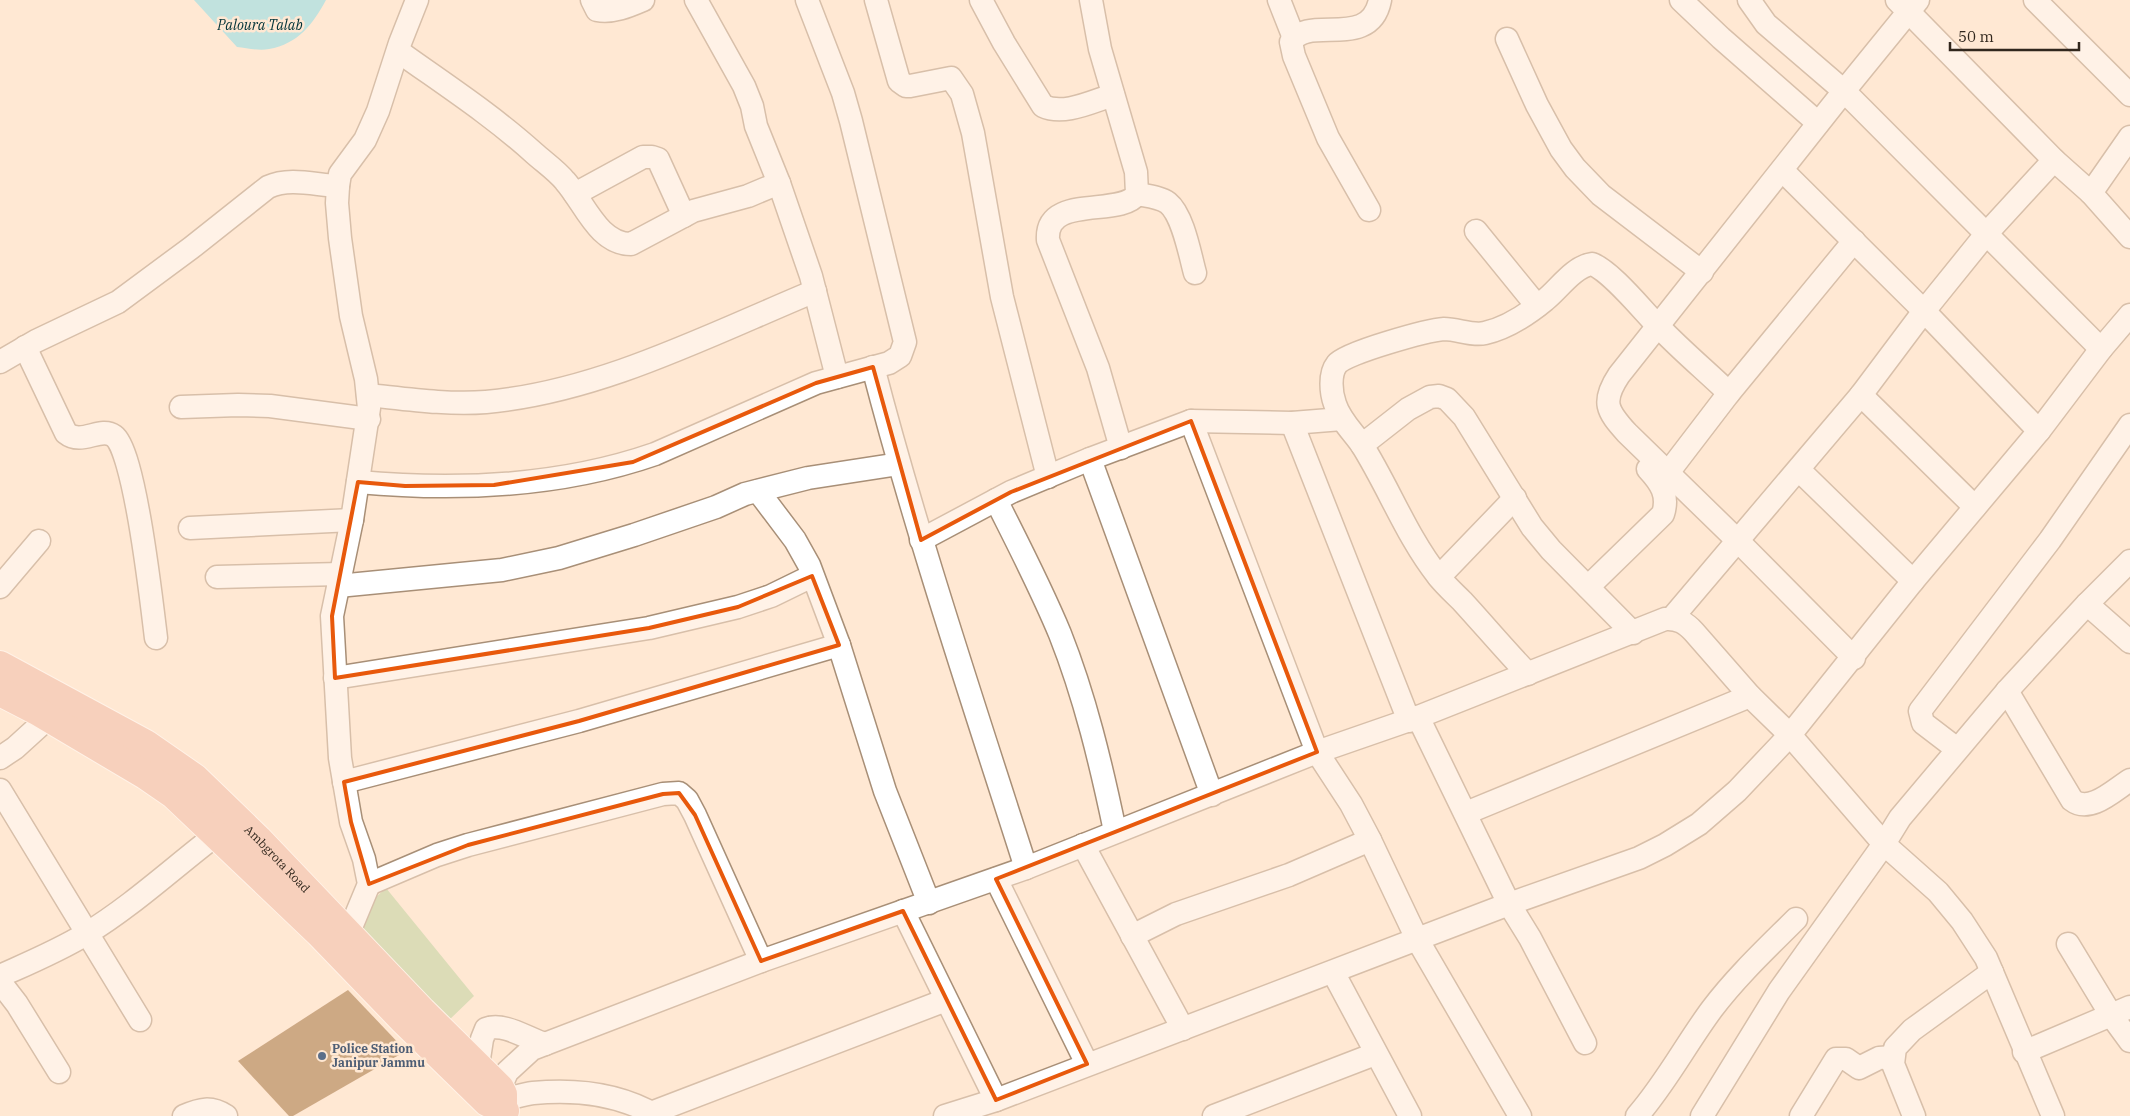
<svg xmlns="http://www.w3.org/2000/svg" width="2130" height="1116" viewBox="0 0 2130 1116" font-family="'IBM Plex Serif',serif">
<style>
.green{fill:#b1cf96}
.water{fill:#75dbeb}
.building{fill:#915d25}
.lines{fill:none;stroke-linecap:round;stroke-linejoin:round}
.minor-casing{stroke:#a88f77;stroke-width:25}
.major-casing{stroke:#fff;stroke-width:30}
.minor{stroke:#fff;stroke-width:22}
.major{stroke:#eeb49f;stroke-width:28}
.marked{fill:none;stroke:#e8590c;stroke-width:4;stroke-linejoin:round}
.service-dot{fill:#5c6f8a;stroke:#ffe8d3;stroke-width:2}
.labels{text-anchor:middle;stroke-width:5;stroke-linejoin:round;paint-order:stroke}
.street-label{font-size:12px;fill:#31271d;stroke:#ffe8d3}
.service-label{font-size:12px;font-weight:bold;fill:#4e5e75;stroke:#ffe8d3;text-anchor:start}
.water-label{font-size:14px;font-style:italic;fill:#003238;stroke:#ffe8d3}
</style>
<rect width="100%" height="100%" fill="#ffe8d3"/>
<path class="green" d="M386,888L474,996L446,1023L365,938C359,911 367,905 386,888Z"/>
<path class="water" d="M194,0H326C313,24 298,44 269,49C259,51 247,48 237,47Z"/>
<polygon class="building" points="348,990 406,1051 293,1116 289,1116 238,1061"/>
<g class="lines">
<defs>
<g id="minor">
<path d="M592,0L597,10C613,13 629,6 643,0"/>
<polyline points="696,0 744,86 752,106 756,126 779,183 811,276 837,377"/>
<polyline points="876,0 899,81 906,86 910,86 951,78 962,94 973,133 1002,297 1048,477"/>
<path d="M981,0L1004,43L1043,106C1064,116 1093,101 1113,95"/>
<path d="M1091,0L1100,49L1136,172L1137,194C1121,218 1045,193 1048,240L1098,368L1121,448"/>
<polyline points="1279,0 1294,38"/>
<polyline points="1681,0 1721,38 1818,123"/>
<polyline points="1749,0 1766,24 1844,91 2101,349"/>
<polyline points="1897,0 2054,160 2091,193 2130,237"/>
<polyline points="2035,0 2130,95"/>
<polyline points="1507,39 1537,105 1561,149 1575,168 1601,195 1702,272"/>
<path d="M398,51C444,84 492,115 534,153C544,162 557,171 565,181C584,202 598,244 631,244L693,211L748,196L779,183"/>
<polyline points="1782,170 1924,311 2039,431"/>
<polyline points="2091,193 2130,137"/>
<polyline points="575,194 643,157 652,157 658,159 684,216"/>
<path d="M1137,194C1147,196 1160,197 1168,203C1183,215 1190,255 1195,273"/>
<path d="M1369,210L1328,138L1294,56L1291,42C1308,14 1370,51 1380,0"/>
<polyline points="1476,231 1537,306"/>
<path d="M25,347L66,433C82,446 100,426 114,436C135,451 152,606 156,638"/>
<path d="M0,362L36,341L118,302L191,248L268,187C290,177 315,185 338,186"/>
<path d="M873,367C917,536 973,702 1026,868"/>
<path d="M368,395C407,399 447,405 486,402C600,392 711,334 815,291"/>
<polyline points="1861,395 1975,507"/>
<polyline points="181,407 238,405 270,406 369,419"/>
<polyline points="1191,421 1317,752 1351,804 1370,840 1417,939 1520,1116"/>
<polyline points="1292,423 1409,721"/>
<polyline points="1362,445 1408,409 1430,397 1439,396 1447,399 1464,417 1532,527 1551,550 1633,633"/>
<polyline points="1090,459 1212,795"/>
<polyline points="1799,470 1913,581"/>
<polyline points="1667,474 1729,393 1854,241"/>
<path d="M358,482C457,491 560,487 655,454L816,383L889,363L900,356L905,342L851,121L843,93L807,0"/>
<polyline points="758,491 795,540 809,565 839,645 885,791 929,903"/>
<path d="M996,500C1018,544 1041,588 1060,634C1085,697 1101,764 1115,831"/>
<polyline points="190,528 352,520"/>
<polyline points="921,540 1011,492 1090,459 1191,421 1292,423 1342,419"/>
<polyline points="217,577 341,574"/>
<polyline points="1439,577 1515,498"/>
<polyline points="338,586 502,570 559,558 634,535 716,507 745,494 808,478 899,464"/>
<polyline points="0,587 39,541"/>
<path d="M1588,587L1663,514C1669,495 1661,483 1648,469"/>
<polyline points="2087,604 2130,642"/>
<polyline points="1672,618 1861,395 1924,311 1987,233 2054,160"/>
<path d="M1854,658L1738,541L1627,433C1607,411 1601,402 1619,375L1844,91L1918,0"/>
<path d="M1528,674C1505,650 1484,625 1462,601C1454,593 1445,585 1438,576C1407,537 1389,488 1362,445C1353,432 1340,420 1335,404C1331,393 1329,374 1337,364C1345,353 1428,330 1444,329C1458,329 1472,336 1485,333C1507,328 1528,314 1545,300C1559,289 1573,267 1592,264C1611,271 1643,311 1659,327C1681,350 1706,371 1729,393"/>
<polyline points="335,678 649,628 738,607 771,596 812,576"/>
<path d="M2007,691L2072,800C2090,814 2114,790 2130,780"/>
<polyline points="1418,717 1509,904 1530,938 1585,1043"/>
<polyline points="1957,749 1923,723 1920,711 2050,540 2130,425"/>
<polyline points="0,758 15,748 48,718"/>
<polyline points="344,782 579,721 839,645"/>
<polyline points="0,790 140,1020"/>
<polyline points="1466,813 1750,696"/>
<polyline points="1083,845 1183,1029"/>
<polyline points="996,879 1087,1064"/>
<polyline points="369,884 437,855 468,845 663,794 679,793 687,800 695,815 761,961"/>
<polyline points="903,911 996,1100"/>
<polyline points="349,932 369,884 364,859 351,822 340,758 332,616 352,520 369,408 366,379 351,316 340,238 337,203 338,186 340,174 365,140 378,111 400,43 417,0"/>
<polyline points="1132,936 1176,914 1289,875 1370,840"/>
<polyline points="2068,944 2111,1015 2130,1041"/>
<polyline points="1333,972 1410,1116"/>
<path d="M0,976C29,963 58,951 86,934C132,906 173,868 216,835"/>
<polyline points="0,982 17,1004 59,1072"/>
<polyline points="2024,1052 2130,1007"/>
<path d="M478,1065L482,1039L486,1029C504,1022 528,1039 545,1044"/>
<path d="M500,1088L507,1072L532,1049L761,961L1026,868L1317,752L1418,717L1665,619C1678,618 1686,623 1694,632L1750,696L1790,735L1884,844L1938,892L1962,921L1986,958L2053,1116"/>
<path d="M503,1100C513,1098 523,1094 533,1093C575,1089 620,1094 657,1116"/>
<polyline points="651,1113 946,1000"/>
<path d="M184,1116C200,1109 211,1106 226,1116"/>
<polyline points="945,1116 996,1100 1509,904 1639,858 1665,845 1699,824 1737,791 1790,735 1913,581 2039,431 2101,349 2130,315"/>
<polyline points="1214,1116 1375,1054"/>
<path d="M1637,1116C1666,1083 1686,1044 1712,1009C1737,976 1767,948 1796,919"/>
<polyline points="1702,1116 1779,991 1884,844 1900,818 2007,691 2087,604 2130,561"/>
<polyline points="1801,1116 1836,1059 1846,1059 1859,1068 1879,1058 1893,1057"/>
<polyline points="1914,1116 1893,1064 1895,1048 1912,1030 1992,972"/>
</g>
<g id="major">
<path id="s1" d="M0,665L146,744L195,778L258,839L422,1011L500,1088L503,1094V1109"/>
<polyline points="0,692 37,711 145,775 174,795 319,933 404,1021 487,1102 505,1111"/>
</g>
</defs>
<use href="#minor" class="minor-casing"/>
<use href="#major" class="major-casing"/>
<use href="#minor" class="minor"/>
<use href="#major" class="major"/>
</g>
<path d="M0 0H2130V1116H0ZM873,367L921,540L1011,492L1191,421L1317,752L996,879L1087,1064L996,1100L903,911L761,961L695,815L679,793L663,794L468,845L369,884L351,822L344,782L579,721L839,645L812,576L738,607L649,628L335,678L332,616L358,482L405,486L494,485L633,462L816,383Z" fill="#ffe8d3" fill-opacity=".55" fill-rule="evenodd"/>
<path class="marked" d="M873,367L921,540L1011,492L1191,421L1317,752L996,879L1087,1064L996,1100L903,911L761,961L695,815L679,793L663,794L468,845L369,884L351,822L344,782L579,721L839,645L812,576L738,607L649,628L335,678L332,616L358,482L405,486L494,485L633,462L816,383Z"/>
<circle class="service-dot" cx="322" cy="1056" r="5"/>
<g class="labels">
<g class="street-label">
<text dy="4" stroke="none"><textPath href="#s1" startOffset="341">Ambgrota Road</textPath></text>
</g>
<g class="service-label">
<text x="332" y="1053">Police Station<tspan x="332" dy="14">Janipur Jammu</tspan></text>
</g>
<g class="water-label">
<text x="260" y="30">Paloura Talab</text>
</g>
</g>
<path d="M1950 42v8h129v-8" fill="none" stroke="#31271d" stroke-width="2.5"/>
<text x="1958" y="42" font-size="15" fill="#31271d" stroke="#ffe8d3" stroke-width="4" paint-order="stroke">50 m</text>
</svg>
